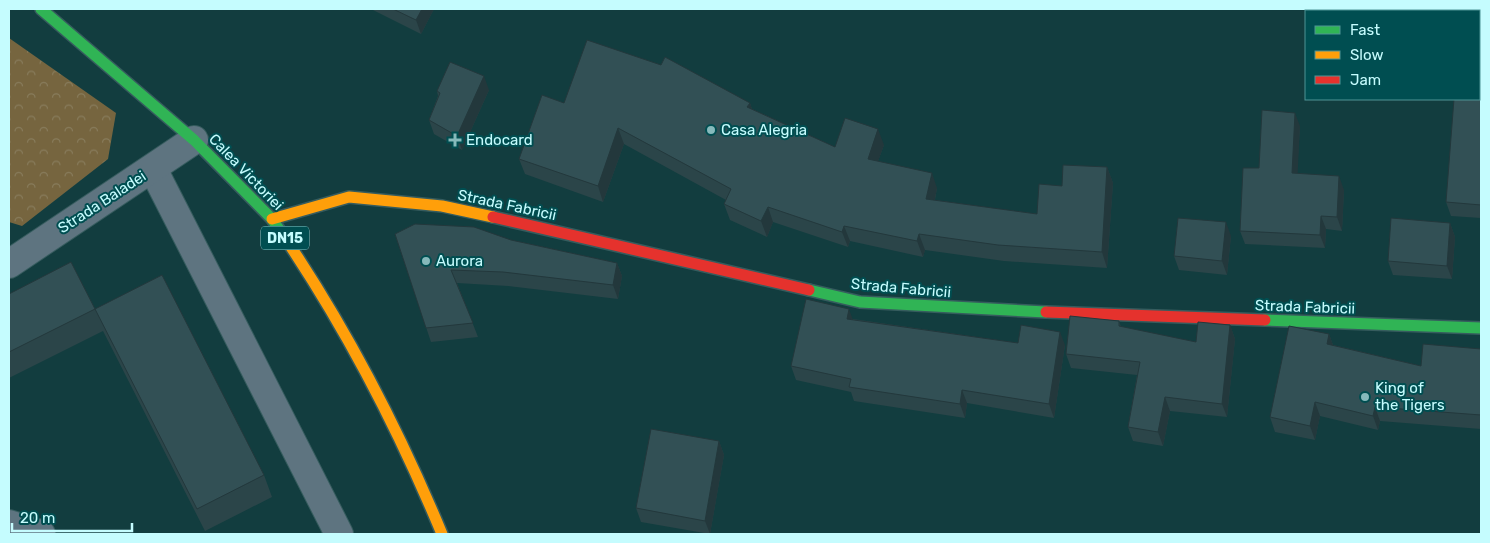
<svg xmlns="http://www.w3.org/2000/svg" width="1490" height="543" viewBox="0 0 1490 543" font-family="Rubik,sans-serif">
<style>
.park{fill:url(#park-crowns)}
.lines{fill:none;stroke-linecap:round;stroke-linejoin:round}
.street-casing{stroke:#365c5e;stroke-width:30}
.fast-casing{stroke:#365c5e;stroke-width:14}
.slow-casing{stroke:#365c5e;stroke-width:14}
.jam-casing{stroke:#365c5e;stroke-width:14}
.street{stroke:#5e7480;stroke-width:28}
.fast{stroke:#30b455;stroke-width:11}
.slow{stroke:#ff9f0a;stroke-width:11}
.jam{stroke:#e5322d;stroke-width:11}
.wall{fill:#2b4549}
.shaded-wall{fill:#23383c}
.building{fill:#325055;stroke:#23383c}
.poi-dot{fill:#86b9bb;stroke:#004e51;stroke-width:2}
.labels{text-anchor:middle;stroke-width:4;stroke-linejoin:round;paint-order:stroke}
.shield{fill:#004e51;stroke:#8ac8ca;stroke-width:1}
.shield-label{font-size:14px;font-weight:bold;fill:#c5fcfe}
.poi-label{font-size:15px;fill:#c5fcfe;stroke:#004e51;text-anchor:start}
.street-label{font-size:15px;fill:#c5fcfe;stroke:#004e51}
</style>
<defs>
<pattern id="park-crowns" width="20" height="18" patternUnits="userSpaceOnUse" patternTransform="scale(1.25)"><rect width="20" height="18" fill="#76653f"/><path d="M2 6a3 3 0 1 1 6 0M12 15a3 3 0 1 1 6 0" fill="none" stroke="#887c5c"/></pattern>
</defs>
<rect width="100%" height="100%" fill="#123d3f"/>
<polygon class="park" points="9,38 116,113 108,159 22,226 9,222"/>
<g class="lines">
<defs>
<g id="street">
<polyline points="153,169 339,534"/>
<polyline points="9,264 194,140"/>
<polyline points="9,524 41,534"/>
</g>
<g id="fast">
<polyline points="41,9 194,140 272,219 287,241"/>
<polyline points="809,290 860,302 1046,312"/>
<polyline points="1265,320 1481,328"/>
</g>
<g id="slow">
<polyline points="272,219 349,197 442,206 493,217"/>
<path d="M287,241C348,332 400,433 442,534"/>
</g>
<g id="jam">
<polyline points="493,217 809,290"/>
<polyline points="1046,312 1265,320"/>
</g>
</defs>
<use href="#street" class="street-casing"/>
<use href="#fast" class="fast-casing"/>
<use href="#slow" class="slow-casing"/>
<use href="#jam" class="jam-casing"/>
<use href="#street" class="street"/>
<use href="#fast" class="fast"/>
<use href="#slow" class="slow"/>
<use href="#jam" class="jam"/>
</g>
<g class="wall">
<polygon points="371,9 434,9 421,34"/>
<polygon points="489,90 462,150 434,134 429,120 438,96 437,91"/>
<polygon points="1481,97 1481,218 1451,216 1446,202"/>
<polygon points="564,103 750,103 752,109 835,147 884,145 878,161 937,188 935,200 1037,214 1062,186 1107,167 1113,183 1107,268 1004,261 925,250 923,257 850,241 848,247 773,222 767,237 730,220 724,204 726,200 624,144 603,202 525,174 519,159"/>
<polygon points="1300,126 1297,173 1344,190 1342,231 1326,229 1325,248 1245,244 1240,231 1259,168"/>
<polygon points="1450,223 1455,237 1452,279 1393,275 1388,261"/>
<polygon points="395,234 511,240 617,263 622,276 618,299 508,286 457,283 478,337 431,342"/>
<polygon points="1231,236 1227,275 1179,270 1174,256"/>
<polygon points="9,294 95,309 264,475 272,497 205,531 103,331 9,378"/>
<polygon points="853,319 1018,343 1065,345 1054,418 967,403 965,418 854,401 851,392 796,380 791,366"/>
<polygon points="1119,321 1121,327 1196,342 1230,325 1235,339 1227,417 1170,411 1163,446 1133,441 1128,427 1137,375 1071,368 1066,354"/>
<polygon points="1329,334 1333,345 1421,366 1481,349 1481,429 1380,421 1378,430 1320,416 1315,440 1275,432 1270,417"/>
<polygon points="719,441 724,455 710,534 641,522 636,508"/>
</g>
<g class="shaded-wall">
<polygon points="422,9 434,9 421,34 416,20"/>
<polygon points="1441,9 1446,9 1446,11 1440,11"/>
<polygon points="484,76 489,90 462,150 457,136"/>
<polygon points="750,103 755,119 747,107"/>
<polygon points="1295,113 1300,126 1297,187 1292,173"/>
<polygon points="618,128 624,144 603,202 598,186"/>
<polygon points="878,129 884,145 873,175 868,159"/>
<polygon points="1107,167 1113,183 1107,268 1102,252"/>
<polygon points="932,173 937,188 932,214 926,199"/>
<polygon points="1339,176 1344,190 1342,231 1337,217"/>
<polygon points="768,207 773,222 767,237 761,221"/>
<polygon points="1321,216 1326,229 1325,248 1320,235"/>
<polygon points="1226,222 1231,236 1227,275 1222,261"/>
<polygon points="1450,223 1455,237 1452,279 1447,266"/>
<polygon points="844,226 850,241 848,247 842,232"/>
<polygon points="919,234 925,250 923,257 917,241"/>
<polygon points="617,263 622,276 618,299 613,285"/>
<polygon points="849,309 854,323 847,319"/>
<polygon points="1230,325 1235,339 1227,417 1222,404"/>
<polygon points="1060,332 1065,345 1054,418 1049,404"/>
<polygon points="1329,334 1334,348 1327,344"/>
<polygon points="962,390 967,403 965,418 960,404"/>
<polygon points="1165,397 1170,411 1163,446 1158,432"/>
<polygon points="1315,402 1320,416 1315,440 1310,426"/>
<polygon points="1375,407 1380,421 1378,430 1373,416"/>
<polygon points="719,441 724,455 710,534 705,521"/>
</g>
<g class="building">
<polygon points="393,9 422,9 416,20"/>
<polygon points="1369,9 1441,9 1440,11 1369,11"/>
<polygon points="587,40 661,65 665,57 750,103 747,107 835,147 845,118 878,129 868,159 932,173 926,199 1037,214 1039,184 1062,186 1063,165 1107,167 1102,252 998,245 919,234 917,241 844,226 842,232 768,207 761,221 724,204 731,189 618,128 598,186 519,159 542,95 564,103"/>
<polygon points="450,62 484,76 457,136 429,120 440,93 437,91"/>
<polygon points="1479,97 1481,97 1481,205 1446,202 1454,99 1479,99"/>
<polygon points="1262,110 1295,113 1292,173 1339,176 1337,217 1321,216 1320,235 1240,231 1243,168 1259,168"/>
<polygon points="1178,218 1226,222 1222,261 1174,256"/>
<polygon points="1391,218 1450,223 1447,266 1388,261"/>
<polygon points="415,224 474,227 511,240 617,263 613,285 503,272 451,270 473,323 426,328 395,234"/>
<polygon points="71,262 95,309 9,352 9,294"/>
<polygon points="162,275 264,475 197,509 95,309"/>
<polygon points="806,299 849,309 847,319 1018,343 1021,325 1060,332 1049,404 962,390 960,404 849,387 851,379 791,366"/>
<polygon points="1070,316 1119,321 1119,326 1196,342 1198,322 1230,325 1222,404 1165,397 1158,432 1128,427 1140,362 1066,354"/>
<polygon points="1289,326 1329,334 1327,344 1421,366 1423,344 1481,349 1481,415 1375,407 1373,416 1315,402 1310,426 1270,417"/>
<polygon points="651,429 719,441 705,521 636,508"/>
</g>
<g class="poi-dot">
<circle cx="711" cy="130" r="5"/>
<path d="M452.5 132.5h5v5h5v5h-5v5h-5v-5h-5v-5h5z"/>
<circle cx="426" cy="261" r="5"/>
<circle cx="1365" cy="397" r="5"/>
</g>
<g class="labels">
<rect class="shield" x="261" y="226.5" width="48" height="23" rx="4"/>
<g class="shield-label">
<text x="285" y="243">DN15</text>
</g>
<g class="poi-label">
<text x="721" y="135">Casa Alegria</text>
<text x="466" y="145">Endocard</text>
<text x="436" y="266">Aurora</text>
<text x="1375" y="393">King of<tspan x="1375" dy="17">the Tigers</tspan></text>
</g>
<g class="street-label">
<text transform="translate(246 172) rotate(46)" y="5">Calea Victoriei</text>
<text transform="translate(102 202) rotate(-33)" y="5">Strada Baladei</text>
<text transform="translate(507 205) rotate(12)" y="5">Strada Fabricii</text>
<text transform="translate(901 288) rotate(5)" y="5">Strada Fabricii</text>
<text transform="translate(1305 307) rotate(2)" y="5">Strada Fabricii</text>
</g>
</g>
<rect width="1490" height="543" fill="none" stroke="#c5fcfe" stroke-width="20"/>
<rect x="1305" y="10" width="175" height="90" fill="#004e51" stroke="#4f9496"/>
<rect x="1315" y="26" width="25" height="8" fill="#30b455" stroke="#4f9496"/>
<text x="1350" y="35" font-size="15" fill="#c5fcfe">Fast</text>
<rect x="1315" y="51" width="25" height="8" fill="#ff9f0a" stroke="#4f9496"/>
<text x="1350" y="60" font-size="15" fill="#c5fcfe">Slow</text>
<rect x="1315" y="76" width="25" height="8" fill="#e5322d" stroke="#4f9496"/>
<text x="1350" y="85" font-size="15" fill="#c5fcfe">Jam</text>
<path d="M12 523v8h120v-8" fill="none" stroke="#c5fcfe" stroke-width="2.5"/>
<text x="20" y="523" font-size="15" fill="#c5fcfe" stroke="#004e51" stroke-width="4" paint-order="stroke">20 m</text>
</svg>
